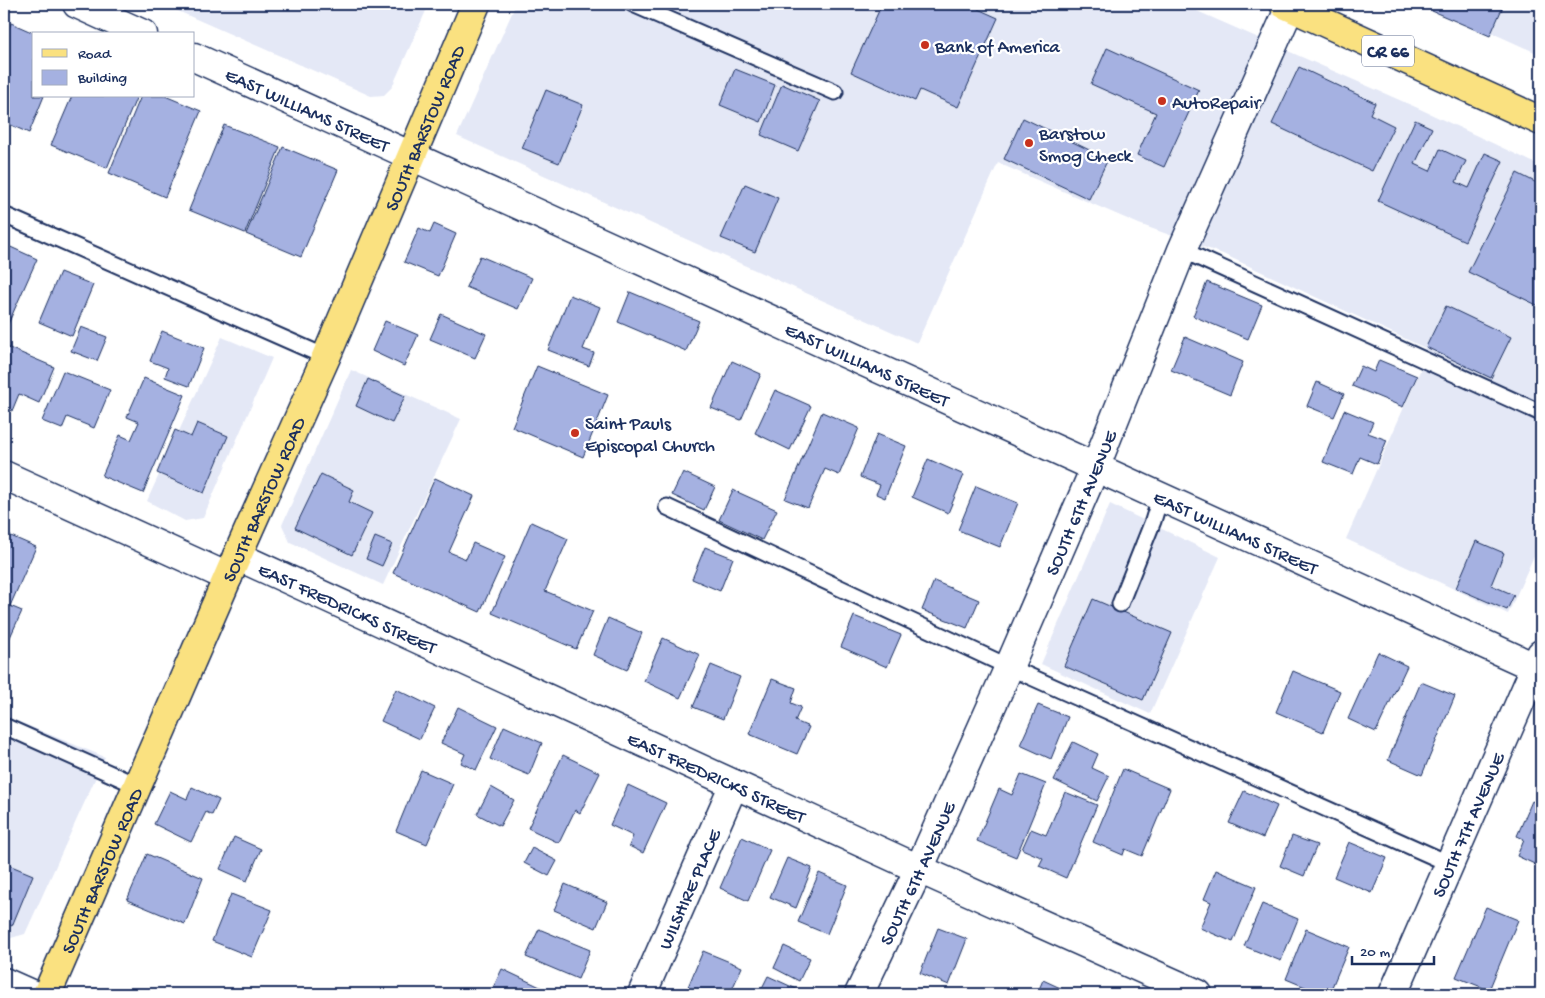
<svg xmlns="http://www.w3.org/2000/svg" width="1545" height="998" viewBox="0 0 1545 998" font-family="'Gochi Hand',sans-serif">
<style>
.built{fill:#e4e8f6}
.building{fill:#a5b1e1;stroke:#1b2f5e}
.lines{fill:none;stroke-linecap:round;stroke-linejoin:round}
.service-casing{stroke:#1b2f5e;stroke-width:19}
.minor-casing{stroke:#1b2f5e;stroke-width:31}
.tertiary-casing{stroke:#1b2f5e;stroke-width:31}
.primary-casing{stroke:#1b2f5e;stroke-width:31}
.service{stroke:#fff;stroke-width:15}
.minor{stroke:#fff;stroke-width:28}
.tertiary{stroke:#fff;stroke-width:28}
.primary{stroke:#fae180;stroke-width:28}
.poi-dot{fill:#c8321e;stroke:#fff;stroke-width:2}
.labels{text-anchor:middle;stroke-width:4.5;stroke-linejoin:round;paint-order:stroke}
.shield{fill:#fff;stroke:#5f6d8e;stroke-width:1}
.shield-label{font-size:18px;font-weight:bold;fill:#1b2f5e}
.poi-label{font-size:19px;fill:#1b2f5e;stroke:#fff;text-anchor:start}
.street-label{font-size:19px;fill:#1b2f5e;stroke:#fff}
</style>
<rect width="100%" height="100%" fill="#fff"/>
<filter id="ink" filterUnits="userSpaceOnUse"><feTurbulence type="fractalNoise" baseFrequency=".02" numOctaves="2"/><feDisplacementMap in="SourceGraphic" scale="10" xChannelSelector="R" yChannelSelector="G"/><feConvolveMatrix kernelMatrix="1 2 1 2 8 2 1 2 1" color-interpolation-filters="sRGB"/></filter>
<g filter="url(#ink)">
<g class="built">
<polygon points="162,4 429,4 392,87 384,95 371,96"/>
<polygon points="516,4 1181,4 1420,109 1541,166 1541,540 1508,614 1346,539 1420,371 1425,348 1223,254 1139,224 998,163 917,343 457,136"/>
<polygon points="1428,4 1541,4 1541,55"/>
<polygon points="222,337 272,358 203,518 185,521 147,501"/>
<polygon points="351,370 461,419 383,585 290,542 282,525"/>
<polygon points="1110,504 1220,557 1150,714 1041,664"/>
<polygon points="4,716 105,757 25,934 4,940"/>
</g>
<g class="building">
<polygon points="882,4 981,4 978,9 998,18 958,107 920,90 915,101 851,72"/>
<polygon points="1436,4 1504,4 1490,36 1432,11"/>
<polygon points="11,23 36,34 34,34 34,96 44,96 29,133 4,122 4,41"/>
<polygon points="1107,48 1199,90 1164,167 1137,155 1156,113 1091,84"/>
<polygon points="1299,67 1375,103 1370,114 1394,126 1372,171 1272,124"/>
<polygon points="735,69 775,85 761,122 720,105"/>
<polygon points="782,84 820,101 798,151 761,135"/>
<polygon points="546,90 583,105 559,163 522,148"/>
<polygon points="72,96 137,96 107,168 51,145"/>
<polygon points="141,96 165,96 201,111 165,197 109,173"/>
<polygon points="1023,118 1108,159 1089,199 1004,159"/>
<polygon points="1415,120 1432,128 1415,164 1430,171 1440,149 1466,161 1456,182 1469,188 1485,153 1503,161 1465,241 1378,201"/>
<polygon points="224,125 280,147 245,233 189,210"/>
<polygon points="283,147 338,170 301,257 246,234"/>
<polygon points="1517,173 1541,185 1541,196 1539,200 1541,201 1541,307 1468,272"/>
<polygon points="745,184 778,198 755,252 721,238"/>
<polygon points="434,224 456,234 438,276 404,262 419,228 430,233"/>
<polygon points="4,244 37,259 4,333"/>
<polygon points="480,256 532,278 518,309 466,287"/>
<polygon points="60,272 93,285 72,336 39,322"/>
<polygon points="1207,282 1262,305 1248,339 1193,316"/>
<polygon points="630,292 699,321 686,351 618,322"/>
<polygon points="570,295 600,307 583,349 594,353 589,366 548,350"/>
<polygon points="1446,306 1511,337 1491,378 1426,347"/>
<polygon points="441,314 486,334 475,358 430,339"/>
<polygon points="385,321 418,335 404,366 372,351"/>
<polygon points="81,327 107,337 97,361 71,351"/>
<polygon points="162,331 204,348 189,386 165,377 168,368 150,361"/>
<polygon points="1185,337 1243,362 1230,395 1171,370"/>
<polygon points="7,347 54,367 39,403 19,394 12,411 4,407 4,354"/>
<polygon points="1379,360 1417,376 1403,407 1352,386 1361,366 1374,372"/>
<polygon points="732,361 761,374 741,420 711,408"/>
<polygon points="537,366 608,395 583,457 512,427"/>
<polygon points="63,371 110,390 94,428 67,417 62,429 42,421"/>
<polygon points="144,378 185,395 143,493 102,476 120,435 131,440 139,422 127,417"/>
<polygon points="368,379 405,396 392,423 356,406"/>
<polygon points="1317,382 1344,394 1334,417 1307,406"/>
<polygon points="775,390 811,406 790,450 755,433"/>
<polygon points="1344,410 1373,422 1368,433 1387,440 1377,464 1360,457 1353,474 1323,462"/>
<polygon points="822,412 859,428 839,475 825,469 808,508 785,499"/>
<polygon points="197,423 228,436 204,493 157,473 175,430 191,437"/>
<polygon points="877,434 906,446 885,498 876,494 880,485 860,477"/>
<polygon points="928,459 964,475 948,513 912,497"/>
<polygon points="683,472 715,487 704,510 672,495"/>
<polygon points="321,474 354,490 349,502 372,513 352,555 295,528"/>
<polygon points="435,478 474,496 449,552 466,559 473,543 505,557 480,612 393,573"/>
<polygon points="976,486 1018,503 1000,547 958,530"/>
<polygon points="733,490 777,510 762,540 719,520"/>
<polygon points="531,522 568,539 545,591 593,611 576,649 492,613"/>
<polygon points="4,533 36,547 10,606 22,611 6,646 4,645"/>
<polygon points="375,537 392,544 382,566 366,559"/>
<polygon points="1476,541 1504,553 1491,585 1514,595 1507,610 1456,588"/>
<polygon points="705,547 733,558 720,591 692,579"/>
<polygon points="934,581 979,600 967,628 922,610"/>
<polygon points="1093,599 1172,633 1143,700 1064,666"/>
<polygon points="854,616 901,635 887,667 841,647"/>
<polygon points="608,618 642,633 627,670 593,655"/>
<polygon points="663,638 700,655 680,698 644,681"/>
<polygon points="1378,652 1407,666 1376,732 1348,719"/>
<polygon points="711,665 740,677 723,719 693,707"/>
<polygon points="1293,671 1340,691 1323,732 1276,712"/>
<polygon points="772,679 796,688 791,703 801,707 795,721 809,727 797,754 749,734"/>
<polygon points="1421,682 1455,696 1422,775 1388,760"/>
<polygon points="396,689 435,708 420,739 381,721"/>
<polygon points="1038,705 1068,717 1051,759 1020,745"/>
<polygon points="458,707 497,726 476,770 461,763 465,754 441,743"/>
<polygon points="504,726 542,743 529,775 490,759"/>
<polygon points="1073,742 1098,754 1092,768 1109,776 1097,801 1054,780"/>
<polygon points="563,755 600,773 580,813 575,810 559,843 528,828"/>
<polygon points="1123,769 1170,789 1142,856 1125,849 1123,855 1093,842"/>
<polygon points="421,770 453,784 427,844 396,831"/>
<polygon points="1021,774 1046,784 1016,857 977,841 999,789 1012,795"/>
<polygon points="628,785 666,803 643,853 629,846 633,836 610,825"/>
<polygon points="192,787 219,800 212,815 206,812 191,842 154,824 170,791 187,799"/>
<polygon points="491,787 514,800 500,826 477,814"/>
<polygon points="1244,791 1277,806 1263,838 1229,823"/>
<polygon points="1065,792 1097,805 1066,878 1039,866 1043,858 1022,849 1031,829 1046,835"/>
<polygon points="1541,800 1541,867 1517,856 1524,839 1517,836 1532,801 1540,804"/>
<polygon points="1292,836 1317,845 1304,876 1280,866"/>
<polygon points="234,837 261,849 247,881 220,869"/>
<polygon points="742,837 770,850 748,901 720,888"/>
<polygon points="1349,842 1387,858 1372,893 1334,877"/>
<polygon points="532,848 557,861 549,876 524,863"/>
<polygon points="147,854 203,878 185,924 127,900"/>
<polygon points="787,858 812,868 796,908 770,897"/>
<polygon points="4,863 33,875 12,926 4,922"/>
<polygon points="1216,870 1256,887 1233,942 1200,928 1211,902 1204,899"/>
<polygon points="819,873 847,885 827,934 798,922"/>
<polygon points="565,884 607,902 596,928 554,910"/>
<polygon points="231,894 272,910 252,957 212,941"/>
<polygon points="1262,904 1298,919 1281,961 1244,946"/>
<polygon points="1486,907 1518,920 1489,990 1456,977"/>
<polygon points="938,928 967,939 949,985 920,973"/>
<polygon points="539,929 590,950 578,979 526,957"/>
<polygon points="1306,929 1349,947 1329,994 1322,994 1286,979"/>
<polygon points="784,946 810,958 799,981 774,968"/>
<polygon points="703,951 742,967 730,994 685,994"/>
<polygon points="502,969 555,994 490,994"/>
<polygon points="768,976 803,992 802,994 759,994"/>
<polygon points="1043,980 1069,992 1068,994 1037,994"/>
</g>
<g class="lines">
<defs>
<g id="service">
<polyline points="633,4 835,92"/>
<polyline points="4,215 326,357"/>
<polyline points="1182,250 1541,413"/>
<polyline points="667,507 1009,667 1450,864"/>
<polyline points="1120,604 1153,521 1160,498"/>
<polyline points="4,726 138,786"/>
</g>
<g id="minor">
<polyline points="77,4 143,34"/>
<path id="s1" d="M194,57L1541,670"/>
<polyline points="4,475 228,577"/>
<path id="s2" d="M237,556L919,869L1198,994"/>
<polyline points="4,982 31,994"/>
<path id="s3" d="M642,994L734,784"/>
<path id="s4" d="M859,994L919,869L1009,667L1095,468L1182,250L1290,7"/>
</g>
<g id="tertiary">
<path id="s5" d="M1393,994L1541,654"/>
</g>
<g id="primary">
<polyline points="1284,4 1541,121"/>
<path id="s6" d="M47,994L237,556L326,357L476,4"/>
</g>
</defs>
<use href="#service" class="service-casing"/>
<use href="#minor" class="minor-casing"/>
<use href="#tertiary" class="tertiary-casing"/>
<use href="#primary" class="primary-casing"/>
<use href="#service" class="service"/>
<use href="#minor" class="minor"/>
<use href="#tertiary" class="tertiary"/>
<use href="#primary" class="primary"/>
</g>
</g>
<g class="poi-dot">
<circle cx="925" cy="45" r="5"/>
<circle cx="1162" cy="101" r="5"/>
<circle cx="1029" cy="143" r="5"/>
<circle cx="575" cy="433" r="5"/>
</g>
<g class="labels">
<rect class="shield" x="1362" y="35.5" width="52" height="31" rx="4"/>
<g class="shield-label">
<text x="1388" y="57">CR 66</text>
</g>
<g class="poi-label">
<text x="935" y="52">Bank of America</text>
<text x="1172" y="108">AutoRepair</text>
<text x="1039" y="139">Barstow<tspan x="1039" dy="22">Smog Check</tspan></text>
<text x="585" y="429">Saint Pauls<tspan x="585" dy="22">Episcopal Church</tspan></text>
</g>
<g class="street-label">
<text dy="7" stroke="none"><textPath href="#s1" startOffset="125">EAST WILLIAMS STREET</textPath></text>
<text dy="7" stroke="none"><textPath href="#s6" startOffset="945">SOUTH BARSTOW ROAD</textPath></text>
<text dy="7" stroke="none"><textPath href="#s1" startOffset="740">EAST WILLIAMS STREET</textPath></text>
<text dy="7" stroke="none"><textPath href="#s6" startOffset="540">SOUTH BARSTOW ROAD</textPath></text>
<text dy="7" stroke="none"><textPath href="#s4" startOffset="539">SOUTH 6TH AVENUE</textPath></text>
<text dy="7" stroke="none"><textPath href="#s1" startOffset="1145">EAST WILLIAMS STREET</textPath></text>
<text dy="7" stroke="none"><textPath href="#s2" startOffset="122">EAST FREDRICKS STREET</textPath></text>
<text dy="7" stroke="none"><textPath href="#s2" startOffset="528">EAST FREDRICKS STREET</textPath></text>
<text dy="7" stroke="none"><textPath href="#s5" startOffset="185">SOUTH 7TH AVENUE</textPath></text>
<text dy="7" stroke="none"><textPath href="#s6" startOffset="135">SOUTH BARSTOW ROAD</textPath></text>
<text dy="7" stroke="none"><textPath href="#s4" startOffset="134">SOUTH 6TH AVENUE</textPath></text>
<text dy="7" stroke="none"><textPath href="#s3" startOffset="115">WILSHIRE PLACE</textPath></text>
</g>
</g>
<rect width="1545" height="998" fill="none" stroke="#fff" stroke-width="20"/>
<rect x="10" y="10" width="1525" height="978" fill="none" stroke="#1b2f5e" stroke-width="2" filter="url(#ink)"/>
<rect x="32" y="32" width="162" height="65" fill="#ffffff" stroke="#a4acbf"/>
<rect x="42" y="49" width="25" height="8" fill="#fae180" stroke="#a4acbf"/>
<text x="78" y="58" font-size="15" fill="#1b2f5e">Road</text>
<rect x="42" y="70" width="25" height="15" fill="#a5b1e1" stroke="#a4acbf"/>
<text x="78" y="82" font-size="15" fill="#1b2f5e">Building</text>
<path d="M1352 956v8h82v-8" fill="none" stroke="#1b2f5e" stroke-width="2.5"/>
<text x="1360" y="956" font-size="15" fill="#1b2f5e" stroke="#ffffff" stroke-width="4" paint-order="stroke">20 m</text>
</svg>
